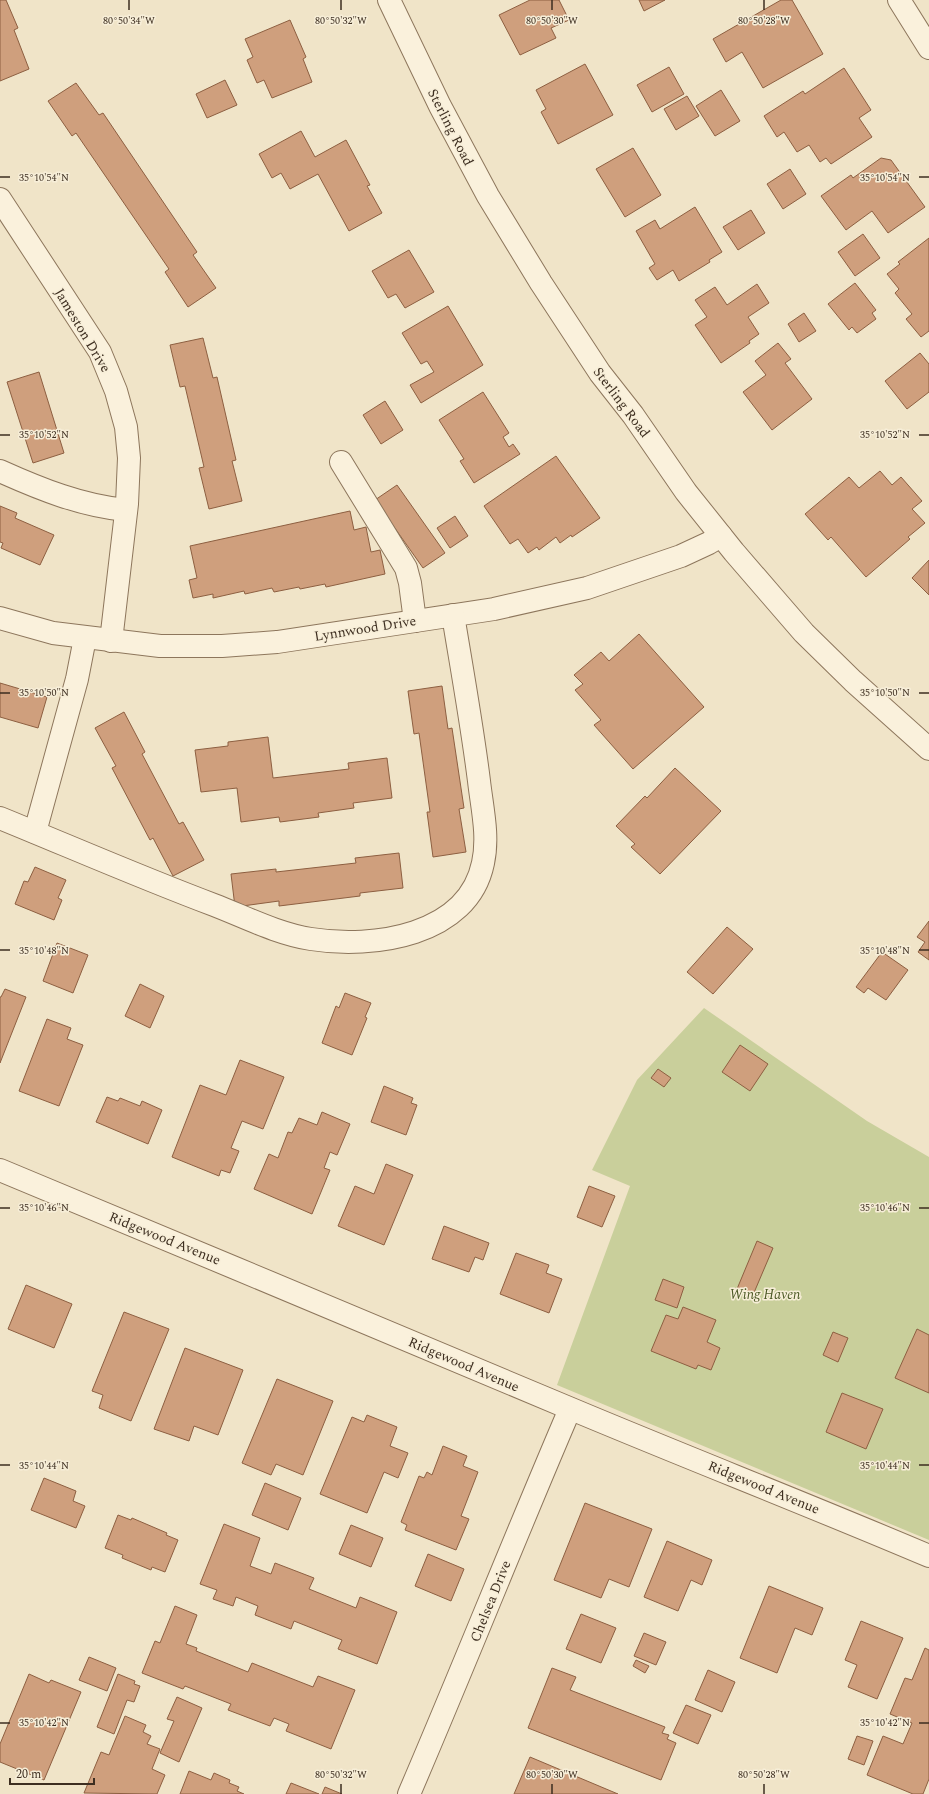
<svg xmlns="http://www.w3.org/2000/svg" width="929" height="1794" viewBox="0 0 929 1794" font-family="Spectral,serif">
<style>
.green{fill:#c9cf9b}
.building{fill:#cf9f7d;stroke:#8d5f41}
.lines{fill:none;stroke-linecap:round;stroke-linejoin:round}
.minor-casing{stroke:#8d765c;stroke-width:24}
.minor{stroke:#faf1dc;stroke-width:22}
.ticks{fill:none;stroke:#3d2e20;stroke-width:1.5}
.labels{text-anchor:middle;stroke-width:3;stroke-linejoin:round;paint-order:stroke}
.street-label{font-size:14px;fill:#3d2e20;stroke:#f7eed8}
.park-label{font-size:14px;font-style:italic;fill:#4d5a26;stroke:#f7eed8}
.ticks-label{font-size:10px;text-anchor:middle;fill:#3d2e20;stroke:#f7eed8;stroke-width:3;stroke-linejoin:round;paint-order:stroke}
</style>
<rect width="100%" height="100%" fill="#f0e4c8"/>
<polygon class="green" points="704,1008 867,1121 929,1157 929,1540 557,1385 630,1186 592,1170 637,1080"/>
<g class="building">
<polygon points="0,0 6,0 18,28 14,30 29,69 0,81"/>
<polygon points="530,0 559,0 569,20 551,28 556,38 520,55 499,15"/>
<polygon points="639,0 665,0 644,11"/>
<polygon points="781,0 792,0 823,54 763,88 742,52 726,62 713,39"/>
<polygon points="290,20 306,57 303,59 312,82 272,98 264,80 257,83 247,60 253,57 245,39"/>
<polygon points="585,64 613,115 558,144 541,112 546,109 536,90"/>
<polygon points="669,67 684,94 652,112 637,85"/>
<polygon points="844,68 871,110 859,118 872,137 831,164 826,158 820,162 809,145 797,152 784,132 777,137 764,116 803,91 805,94"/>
<polygon points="225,80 237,105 207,118 196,94"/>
<polygon points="76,83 99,115 103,113 197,252 193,255 216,288 188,307 165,272 169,269 76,133 72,136 48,101"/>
<polygon points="721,90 740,121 715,136 696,106"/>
<polygon points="687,96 699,116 676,130 664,109"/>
<polygon points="301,131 315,157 346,140 370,185 367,186 382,213 349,231 318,174 290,189 281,173 272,178 259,154"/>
<polygon points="633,148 661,195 625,217 596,169"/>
<polygon points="881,158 891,160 925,207 888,233 872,211 846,230 821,196 851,175 853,178"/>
<polygon points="790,169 806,194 783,209 767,184"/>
<polygon points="695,207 722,252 709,260 710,262 679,281 673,270 657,280 649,268 655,264 636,231 655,220 660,229"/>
<polygon points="751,210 765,233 738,250 723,227"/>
<polygon points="863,234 880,258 855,276 838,252"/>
<polygon points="929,238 929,331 921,337 906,319 912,314 895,293 899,289 887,274 900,264 898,262"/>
<polygon points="409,250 434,292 405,308 396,294 388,298 372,271"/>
<polygon points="855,283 876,310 872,313 876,319 857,333 852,327 849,330 828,304"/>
<polygon points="757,284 769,303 748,317 759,334 749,341 750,343 721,363 695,325 707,317 695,300 715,287 727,305"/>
<polygon points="448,306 483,365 421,403 410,385 434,372 427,361 421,364 402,333"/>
<polygon points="804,313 816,331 799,342 788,324"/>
<polygon points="203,338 213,378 217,377 236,460 232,461 242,501 209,509 199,468 204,467 185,386 180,387 170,345"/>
<polygon points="778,343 791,359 785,363 812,399 772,430 743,392 766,375 755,361"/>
<polygon points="920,353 929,364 929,392 907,409 885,381"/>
<polygon points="39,372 64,453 33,463 7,382"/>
<polygon points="483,392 509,433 503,437 509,447 513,444 520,454 474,483 460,461 464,459 439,420"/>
<polygon points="385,401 403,430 381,444 363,415"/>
<polygon points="556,456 600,518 572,537 571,535 560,543 556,537 539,550 537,547 528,553 518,539 510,544 484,506"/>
<polygon points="880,471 892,485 901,477 922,501 912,509 925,523 908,537 910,539 866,577 831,537 828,540 805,514 849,477 859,488"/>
<polygon points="397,485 445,553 423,568 375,500"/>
<polygon points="0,506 17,513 15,518 54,535 40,565 1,548 3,543 0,542"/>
<polygon points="350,511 354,530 366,527 371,552 380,550 385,574 326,587 325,584 300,589 299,587 274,592 272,588 245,594 244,591 213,598 213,594 193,598 189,580 197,578 190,546"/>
<polygon points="455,516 468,536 450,548 437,528"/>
<polygon points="929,560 929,595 912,578"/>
<polygon points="639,634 704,707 633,769 594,725 601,720 575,690 583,684 574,675 601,652 609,661"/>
<polygon points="0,683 47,697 38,728 0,717"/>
<polygon points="442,686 448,729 452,728 464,808 459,809 466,852 433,857 427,812 430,812 419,733 414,734 408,691"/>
<polygon points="124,712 145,752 142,754 179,824 183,822 204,860 173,876 153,838 150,840 112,768 116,766 95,728"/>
<polygon points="268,737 273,778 349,769 348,763 387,758 392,798 353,803 354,808 318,813 319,817 280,822 279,817 241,822 237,788 201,792 195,750 228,746 228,742"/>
<polygon points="675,768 721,811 660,874 631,847 635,844 616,826 645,796 647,798"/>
<polygon points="399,853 403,888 360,893 360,896 279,906 279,901 235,907 231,874 276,869 276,872 356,863 355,858"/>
<polygon points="35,867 66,880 58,898 62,900 54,920 15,904 24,881 28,882"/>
<polygon points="929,921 929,960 918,952 925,942 917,937"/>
<polygon points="727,927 753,949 713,994 687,972"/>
<polygon points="57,943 88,955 73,993 43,981"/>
<polygon points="882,952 908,970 886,1000 868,988 864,993 856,987"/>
<polygon points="140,984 164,996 150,1028 125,1016"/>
<polygon points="5,989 26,997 0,1063 0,997 1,997"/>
<polygon points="345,993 371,1003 365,1017 367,1018 352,1055 322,1043 336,1006 339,1008"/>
<polygon points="47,1019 71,1028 67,1039 83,1045 59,1106 19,1091"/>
<polygon points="740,1045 768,1064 750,1091 722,1072"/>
<polygon points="240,1060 284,1077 263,1129 242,1121 231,1148 239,1151 230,1173 221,1170 219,1176 172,1157 200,1085 226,1095"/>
<polygon points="658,1069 671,1078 664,1087 651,1078"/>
<polygon points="384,1086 413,1098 411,1103 417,1105 406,1135 371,1122"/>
<polygon points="107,1097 118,1101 120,1098 140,1106 142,1101 162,1110 148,1144 96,1122"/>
<polygon points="322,1112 350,1124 337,1155 330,1152 324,1168 330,1170 312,1214 254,1189 269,1154 278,1158 288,1132 292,1133 299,1118 317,1125"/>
<polygon points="386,1164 413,1175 384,1245 338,1226 355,1186 374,1194"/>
<polygon points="589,1186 615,1196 602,1227 577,1217"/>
<polygon points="444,1226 489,1243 483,1260 475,1257 469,1272 432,1259"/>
<polygon points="757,1241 773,1248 753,1295 737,1289"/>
<polygon points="516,1253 549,1265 546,1273 562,1279 549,1313 500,1294"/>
<polygon points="663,1279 684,1287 677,1308 655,1300"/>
<polygon points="26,1285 72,1304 54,1348 8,1329"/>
<polygon points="683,1307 716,1320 707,1342 720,1348 711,1370 698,1365 696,1369 651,1351 666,1315 678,1319"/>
<polygon points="124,1312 169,1329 131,1421 99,1408 103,1395 92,1391"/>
<polygon points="917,1329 929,1335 929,1393 895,1378"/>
<polygon points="833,1332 848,1338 838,1362 823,1355"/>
<polygon points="185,1348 243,1370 218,1435 194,1426 189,1441 154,1429"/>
<polygon points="277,1379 333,1401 303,1475 276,1464 271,1475 242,1463"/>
<polygon points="842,1393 883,1409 866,1449 826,1432"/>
<polygon points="367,1415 397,1427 390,1446 408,1453 398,1478 384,1472 367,1513 320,1494 352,1417 364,1422"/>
<polygon points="443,1446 467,1456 463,1466 478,1472 461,1516 469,1519 456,1550 405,1530 407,1525 401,1522 419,1476 424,1478 427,1472 432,1475"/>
<polygon points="44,1478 76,1491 73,1501 85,1506 76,1528 31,1510"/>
<polygon points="265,1483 301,1498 288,1530 252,1515"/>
<polygon points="585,1503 652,1529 629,1587 609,1579 601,1598 554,1580"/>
<polygon points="118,1515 131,1520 132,1518 167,1533 166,1535 178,1540 165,1572 152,1567 151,1570 122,1558 123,1555 105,1548"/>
<polygon points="224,1524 260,1538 250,1566 271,1574 275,1563 314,1578 309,1589 356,1608 360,1597 397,1612 377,1664 338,1649 342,1640 294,1621 291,1629 255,1615 258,1606 236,1597 233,1606 213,1599 217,1590 200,1584"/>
<polygon points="351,1525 383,1538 371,1567 339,1554"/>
<polygon points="667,1541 712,1560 702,1585 691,1580 678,1611 644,1597"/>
<polygon points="428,1554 464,1569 451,1601 415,1586"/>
<polygon points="769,1586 823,1608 812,1635 795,1628 777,1673 740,1658"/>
<polygon points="175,1606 197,1615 186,1644 197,1648 196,1651 248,1672 252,1663 313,1687 318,1676 355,1690 331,1749 286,1731 289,1724 274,1718 270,1726 228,1710 231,1704 185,1686 183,1689 142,1673 155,1641 160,1643"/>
<polygon points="581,1614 616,1628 601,1663 566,1649"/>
<polygon points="861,1621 903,1638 877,1699 848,1687 857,1665 845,1660"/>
<polygon points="644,1633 666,1642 656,1665 634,1656"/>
<polygon points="925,1648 929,1650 929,1779 923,1794 913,1794 867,1775 883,1736 903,1744 912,1723 890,1714 905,1678 912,1680"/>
<polygon points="89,1657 116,1668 107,1691 79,1680"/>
<polygon points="636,1660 649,1666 645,1673 633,1666"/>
<polygon points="552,1668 576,1677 570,1690 665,1727 662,1733 669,1735 667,1739 676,1743 661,1780 528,1728"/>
<polygon points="708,1670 735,1682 722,1712 695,1700"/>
<polygon points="29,1674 49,1683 51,1680 81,1692 44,1780 0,1762 0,1744"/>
<polygon points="118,1674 135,1681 134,1684 140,1686 134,1702 127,1700 114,1734 97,1727"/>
<polygon points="177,1697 202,1708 179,1762 160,1753 174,1721 167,1719"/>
<polygon points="686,1705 711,1715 698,1744 673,1733"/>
<polygon points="125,1716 146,1725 143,1732 151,1736 147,1744 160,1749 152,1769 165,1775 157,1794 84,1793 101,1752 109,1755"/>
<polygon points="857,1736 873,1741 864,1765 848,1759"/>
<polygon points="530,1757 618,1794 514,1794"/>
<polygon points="189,1771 211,1780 214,1773 230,1780 229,1783 239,1787 237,1791 244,1794 180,1794"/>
<polygon points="291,1783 319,1794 286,1794"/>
<polygon points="325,1787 342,1794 322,1794"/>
</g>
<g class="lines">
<defs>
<g id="minor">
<polyline points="389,0 440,106 488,196 541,283 600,373 633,415 686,492 734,552 772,596 804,633 853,681 929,749"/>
<polyline points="899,0 929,48"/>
<polyline points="0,199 100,352 116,391 126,427 129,458 127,504 111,641"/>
<polyline points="341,462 406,568 410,583 415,621"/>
<path d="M0,471C40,489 82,506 126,510"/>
<polyline points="0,618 53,633 160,646 222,646 277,642 494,609 587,588 681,556 709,543 721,536"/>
<path d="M0,818C71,847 142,878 214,905C245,917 278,934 311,939C373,949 468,936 483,863C489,836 482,808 479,781C472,725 462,670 453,615"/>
<polyline points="35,832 77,679 85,638"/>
<path d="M0,1170C190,1249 379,1328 569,1408C688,1458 809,1505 929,1556"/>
<path d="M409,1794C464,1666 515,1537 570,1409"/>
</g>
</defs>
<use href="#minor" class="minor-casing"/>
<use href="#minor" class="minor"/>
</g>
<path class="ticks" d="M129,0V10M341,0V10M552,0V10M764,0V10M0,177H10M919,177H929M0,435H10M919,435H929M0,693H10M919,693H929M0,950H10M919,950H929M0,1208H10M919,1208H929M0,1465H10M919,1465H929M0,1723H10M919,1723H929M341,1784V1794M552,1784V1794M764,1784V1794"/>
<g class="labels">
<g class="street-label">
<text transform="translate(451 127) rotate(63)" y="5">Sterling Road</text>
<text transform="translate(83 330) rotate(59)" y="5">Jameston Drive</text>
<text transform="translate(622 402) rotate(53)" y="5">Sterling Road</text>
<text transform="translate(365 628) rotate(-9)" y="5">Lynnwood Drive</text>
<text transform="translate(165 1238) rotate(22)" y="5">Ridgewood Avenue</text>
<text transform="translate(464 1364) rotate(23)" y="5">Ridgewood Avenue</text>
<text transform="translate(764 1487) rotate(22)" y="5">Ridgewood Avenue</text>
<text transform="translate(490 1601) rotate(-68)" y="5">Chelsea Drive</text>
</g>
<g class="park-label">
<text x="765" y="1299">Wing Haven</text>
</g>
</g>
<g class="ticks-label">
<text x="129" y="24">80°50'34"W</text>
<text x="341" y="24">80°50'32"W</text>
<text x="552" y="24">80°50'30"W</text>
<text x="764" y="24">80°50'28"W</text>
<text x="44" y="181">35°10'54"N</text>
<text x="885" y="181">35°10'54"N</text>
<text x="44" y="438">35°10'52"N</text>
<text x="885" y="438">35°10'52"N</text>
<text x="44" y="696">35°10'50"N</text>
<text x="885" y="696">35°10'50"N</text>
<text x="44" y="954">35°10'48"N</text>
<text x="885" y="954">35°10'48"N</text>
<text x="44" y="1211">35°10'46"N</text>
<text x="885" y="1211">35°10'46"N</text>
<text x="44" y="1469">35°10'44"N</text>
<text x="885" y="1469">35°10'44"N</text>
<text x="44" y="1726">35°10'42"N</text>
<text x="885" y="1726">35°10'42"N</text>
<text x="341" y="1778">80°50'32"W</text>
<text x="552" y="1778">80°50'30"W</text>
<text x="764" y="1778">80°50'28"W</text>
</g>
<path d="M10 1778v6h84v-6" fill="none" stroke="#3d2e20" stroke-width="2"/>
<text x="16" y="1778" font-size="12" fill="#3d2e20" stroke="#f7eed8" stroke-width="3" paint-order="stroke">20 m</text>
</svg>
